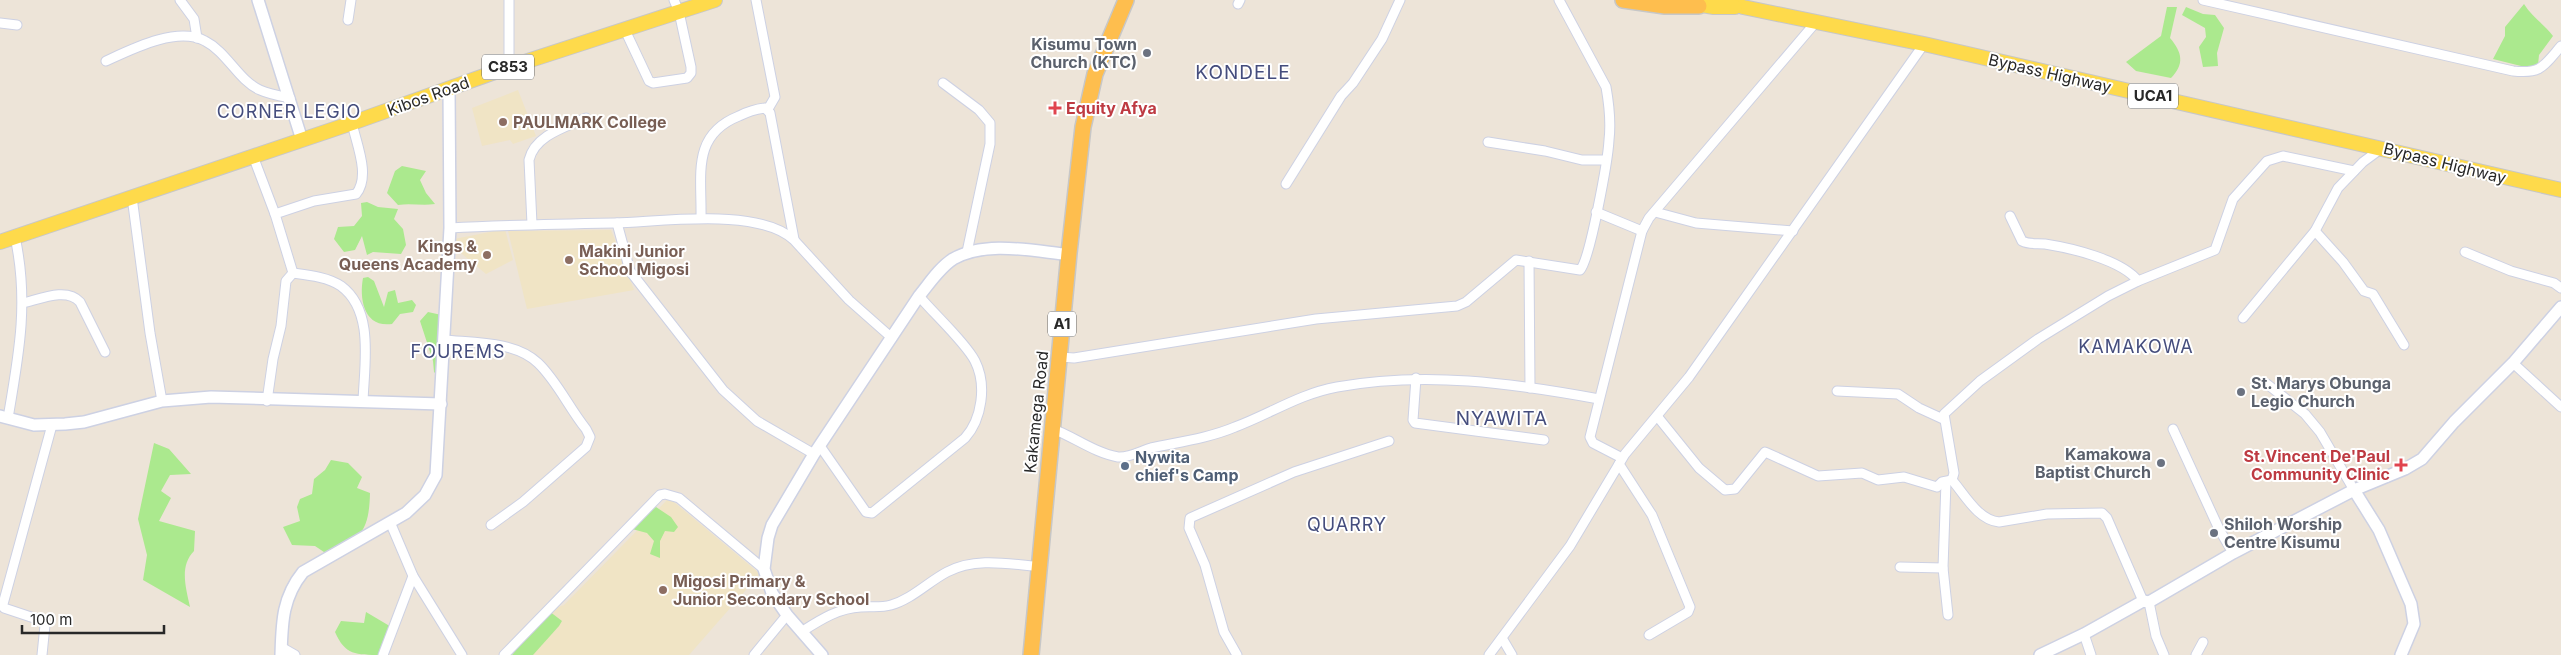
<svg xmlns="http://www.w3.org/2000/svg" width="2561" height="655" viewBox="0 0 2561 655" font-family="Inter,sans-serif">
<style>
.education{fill:#f0e4c5}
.green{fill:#abe98e}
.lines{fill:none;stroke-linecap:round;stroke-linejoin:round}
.minor-casing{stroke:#cdd1e3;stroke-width:11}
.tertiary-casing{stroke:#cdd1e3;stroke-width:14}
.primary-casing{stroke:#c7c7c7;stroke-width:16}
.trunk-casing{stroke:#c7c7c7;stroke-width:18}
.minor{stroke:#fff;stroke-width:9}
.tertiary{stroke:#fff;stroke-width:11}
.primary{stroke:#feda4b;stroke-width:14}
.trunk{stroke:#febe4e;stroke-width:15}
.worship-dot{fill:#6b7280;stroke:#fff;stroke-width:2}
.health-dot{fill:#e0444e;stroke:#fff;stroke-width:2}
.education-dot{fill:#8d6e63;stroke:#fff;stroke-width:2}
.service-dot{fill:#5c6f8a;stroke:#fff;stroke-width:2}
.labels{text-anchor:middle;stroke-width:4;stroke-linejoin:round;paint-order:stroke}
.shield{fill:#fff;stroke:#686868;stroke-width:1}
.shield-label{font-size:15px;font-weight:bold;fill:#282828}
.worship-label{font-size:16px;font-weight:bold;fill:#5b616d;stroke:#fff;text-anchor:end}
.street-label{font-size:16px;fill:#282828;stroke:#fff}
.health-label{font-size:16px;font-weight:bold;fill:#be3a42;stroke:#fff;text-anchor:start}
.education-label{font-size:16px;font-weight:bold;fill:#785e54;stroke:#fff;text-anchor:start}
.service-label{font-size:16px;font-weight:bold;fill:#4e5e75;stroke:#fff;text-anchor:start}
.neighbourhood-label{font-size:18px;letter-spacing:1px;fill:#454d7d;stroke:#fff}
.quarter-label{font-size:19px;letter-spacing:1px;fill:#454d7d;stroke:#fff}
</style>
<rect width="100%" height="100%" fill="#ede4d8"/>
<g class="education">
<polygon points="518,90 536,136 513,144 510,140 482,146 472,108"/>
<polygon points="505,229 513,260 486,274 456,249 454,239"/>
<polygon points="611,230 634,290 527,309 508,231"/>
<polygon points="669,498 760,574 689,655 513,655 556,608 564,605"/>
</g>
<g class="green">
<path d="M2524,4C2532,17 2544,24 2553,36L2539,55L2538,65L2529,68L2493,59L2505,36V27Z"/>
<path d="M2167,7H2177L2170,38C2182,52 2185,64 2171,78L2136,71L2126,62L2161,36Z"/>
<polygon points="2186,7 2203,14 2215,15 2224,28 2217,53 2218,66 2203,67 2199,47 2206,37 2205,28 2182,15"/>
<path d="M402,166L426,171L420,180L426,193L435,204C422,206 411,203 398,205L387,193L395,171Z"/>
<polygon points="367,202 378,207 398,209 394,219 403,229 406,245 401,254 373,252 367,255 362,236 355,250 344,252 334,239 338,227 354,226 362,216 361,203"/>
<path d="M368,277L374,281L384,307L388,292L395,290L398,303L412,300L416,305L413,312L400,314L392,324C364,328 359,299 363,278Z"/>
<polygon points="428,312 446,316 439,377 434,372 433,361 420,321"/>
<path d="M154,443L169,449L191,474L170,475L161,491L171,498L159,521L195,531L194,551C179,566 186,588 190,607L143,580L147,555L138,519Z"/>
<path d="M331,460L348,463L362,477L357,488L370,493C369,532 361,537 330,556L315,546L292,545L283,527L300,521L297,507L300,499L312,494L314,479L325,470Z"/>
<polygon points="656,507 671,517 678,527 674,532 665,531 660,541 660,558 650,554 654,541 647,533 632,529 643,517"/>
<polygon points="549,611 562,621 559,626 533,655 512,655"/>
<path d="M366,612L393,628L381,655C356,655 345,655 335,632L341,621L364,623Z"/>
</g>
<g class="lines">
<defs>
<g id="minor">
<polyline points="180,0 194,19 197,38"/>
<polyline points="756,0 775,97 768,109"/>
<path d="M2203,0L2513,71C2541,74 2543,67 2561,46"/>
<polyline points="1238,4 1240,0"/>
<polyline points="348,20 351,0"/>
<polyline points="0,23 17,25"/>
<polyline points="625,30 649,81 653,83 687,78 691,73 691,67 679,12 674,0"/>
<path d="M106,61C132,49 177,26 205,41C227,52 238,80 260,90C269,94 280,96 290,98"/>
<polyline points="509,67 509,0"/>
<polyline points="943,83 979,110 990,123 990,144 967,252"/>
<polyline points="1488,142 1545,151 1582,160 1606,160"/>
<polyline points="253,156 275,214"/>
<polyline points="1286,184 1341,96 1353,83 1382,39 1400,0"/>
<polyline points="132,197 150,333 162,401"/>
<polyline points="1596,212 1642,231"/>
<polyline points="1655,212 1696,223 1793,231"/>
<path d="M2010,216L2022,241C2030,245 2038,243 2045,244C2071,248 2122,260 2138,281"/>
<path d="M701,218C702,175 691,135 739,116C747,112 756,109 765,108L770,113L794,239"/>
<polyline points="617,223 630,271 723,390 757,421 814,454"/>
<path d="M532,224L529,160C535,135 566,127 586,118"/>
<path d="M450,228C505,225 560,224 615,223C661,222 759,207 794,240L849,300L892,338"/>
<polyline points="2315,231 2343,262 2364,291 2373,294 2404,345"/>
<polyline points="2465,252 2511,271 2554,283 2561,288"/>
<polyline points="1529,261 1530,388"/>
<path d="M293,273C308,275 328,277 341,286C375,311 364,366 363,402"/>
<path d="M23,303C40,299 67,287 80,302L105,352"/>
<polyline points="2243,318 2315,231 2338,188 2363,162 2382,148"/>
<path d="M444,340C474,343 515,341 538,363C557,381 569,408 586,429L590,437L586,447L523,502L491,525"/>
<path d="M1060,357L1074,358L1316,319L1457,306L1466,302L1516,260L1580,270C1590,260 1608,159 1609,140C1611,123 1609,104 1606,87L1559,0"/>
<polyline points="2513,363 2561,407"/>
<polyline points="1416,378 1413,420 1415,423 1544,440"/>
<polyline points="2267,384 2305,414 2320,432 2354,490"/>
<polyline points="1837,391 1898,394 1919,408 1943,419"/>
<path d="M267,401L273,359L281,326L286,281L293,273L275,214L314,201L356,194C371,176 356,143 352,123"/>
<polyline points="1657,416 1699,468 1725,490 1735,489 1765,452 1818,476 1862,473 1878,480 1904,477 1937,487 1942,482 1952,480"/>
<path d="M8,418C19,354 29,301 15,237"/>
<path d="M1053,429C1074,437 1095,453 1118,457C1129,458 1141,451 1151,448C1179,442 1209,438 1235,427C1270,414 1299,394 1337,387C1425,371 1512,383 1599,399"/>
<polyline points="2173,429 2219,529 2233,553"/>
<path d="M820,446L866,512L872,513L965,438C982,419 987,385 975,361C965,342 934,314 919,296"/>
<polyline points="1622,458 1593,443 1590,437 1642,231 1649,218 1816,22"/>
<polyline points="1619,464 1652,515 1690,607 1688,612 1649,635"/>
<polyline points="1952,480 1954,473 1944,414 1980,381 2038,339 2108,296 2138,281 2215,250 2233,199 2267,161 2283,156 2354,171"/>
<path d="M1952,480C1965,495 1978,520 1999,522L2047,514L2102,513L2107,518L2143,601"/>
<polyline points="390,522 413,576 462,655"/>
<polyline points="1900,567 1943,568 1946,482"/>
<polyline points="1943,568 1948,615"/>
<polyline points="2149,602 2156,636 2164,655"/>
<path d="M801,632C820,620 838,608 861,607C871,606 880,608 891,605C912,599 928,582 947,572C973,558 1004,563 1033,566"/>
<polyline points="2084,634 2091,655"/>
<polyline points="1502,638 1512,655"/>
<polyline points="281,647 295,655"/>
<polyline points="42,655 45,625 43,621 4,608 3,604 52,425"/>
<polyline points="383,655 413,576"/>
<polyline points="504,655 660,495 665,494 679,498 764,569"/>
<polyline points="754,655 787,615"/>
<polyline points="1237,655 1224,632 1205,565 1189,528 1190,518 1294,472 1389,441"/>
<polyline points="1489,655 1570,546 1625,454 1689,377 1924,44"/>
<polyline points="2196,655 2203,642"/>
</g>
<g id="tertiary">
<polyline points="258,0 302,140"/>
<polyline points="0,416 34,425 65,424 84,422 162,401 211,397 441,404"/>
<polyline points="2354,490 2379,530 2411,604 2414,624 2401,655"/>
<path d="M281,655C282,623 282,598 303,572L406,513L425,495L436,475L450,228L449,88"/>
<path d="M822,655L787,615L772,593L764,569L768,538L772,525L814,454L919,296C929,284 939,268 953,259C984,241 1028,250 1063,254"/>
<polyline points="2040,655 2084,634 2143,601 2149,602 2233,553 2354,490 2405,469 2422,459 2454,422 2513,363 2561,307"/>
</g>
<g id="primary">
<polyline points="1723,0 1743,7 1924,44 2561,190"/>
<polyline points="1690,3 1714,7 1735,7"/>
<polyline points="0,242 352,123 509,67 715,0"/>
</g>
<g id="trunk">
<polyline points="1623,0 1665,6 1699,6"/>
<polyline points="1031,655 1069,253 1083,127 1095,74 1126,0"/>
</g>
</defs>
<use href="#minor" class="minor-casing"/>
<use href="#tertiary" class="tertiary-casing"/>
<use href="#primary" class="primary-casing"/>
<use href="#trunk" class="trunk-casing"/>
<use href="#minor" class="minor"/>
<use href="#tertiary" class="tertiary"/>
<use href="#primary" class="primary"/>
<use href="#trunk" class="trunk"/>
</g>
<g class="worship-dot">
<circle cx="1147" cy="53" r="5"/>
<circle cx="2241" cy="392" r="5"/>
<circle cx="2161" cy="463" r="5"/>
<circle cx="2214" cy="533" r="5"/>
</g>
<g class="health-dot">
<path d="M1052.5 100.5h5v5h5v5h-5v5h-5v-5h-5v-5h5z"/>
<path d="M2398.5 457.5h5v5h5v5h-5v5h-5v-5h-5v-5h5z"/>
</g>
<g class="education-dot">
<circle cx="503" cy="122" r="5"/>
<circle cx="487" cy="255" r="5"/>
<circle cx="569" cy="260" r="5"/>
<circle cx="663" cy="590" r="5"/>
</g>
<circle class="service-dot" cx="1125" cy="466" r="5"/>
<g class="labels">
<g class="shield">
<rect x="482" y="54.5" width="52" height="25" rx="4"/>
<rect x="2128" y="83.5" width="50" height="25" rx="4"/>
<rect x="1048" y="311.5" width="28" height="25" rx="4"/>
</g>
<g class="shield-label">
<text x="508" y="72">C853</text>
<text x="2153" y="101">UCA1</text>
<text x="1062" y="329">A1</text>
</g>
<g class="worship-label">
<text x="1137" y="50">Kisumu Town<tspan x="1137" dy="18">Church (KTC)</tspan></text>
<text x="2251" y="389" text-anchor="start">St. Marys Obunga<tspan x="2251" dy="18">Legio Church</tspan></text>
<text x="2151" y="460">Kamakowa<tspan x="2151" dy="18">Baptist Church</tspan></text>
<text x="2224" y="530" text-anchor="start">Shiloh Worship<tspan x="2224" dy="18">Centre Kisumu</tspan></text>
</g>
<g class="street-label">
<text transform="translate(2050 73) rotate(13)" y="6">Bypass Highway</text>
<text transform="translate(428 96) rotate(-20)" y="6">Kibos Road</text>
<text transform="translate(2445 163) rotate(14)" y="6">Bypass Highway</text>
<text transform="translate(1036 412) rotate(-84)" y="6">Kakamega Road</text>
</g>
<g class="health-label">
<text x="1066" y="114">Equity Afya</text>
<text x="2390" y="462" text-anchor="end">St.Vincent De'Paul<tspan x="2390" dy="18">Community Clinic</tspan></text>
</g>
<g class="education-label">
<text x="513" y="128">PAULMARK College</text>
<text x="477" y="252" text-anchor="end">Kings &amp;<tspan x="477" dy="18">Queens Academy</tspan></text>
<text x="579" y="257">Makini Junior<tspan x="579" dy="18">School Migosi</tspan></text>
<text x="673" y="587">Migosi Primary &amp;<tspan x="673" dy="18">Junior Secondary School</tspan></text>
</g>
<g class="service-label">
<text x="1135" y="463">Nywita<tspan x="1135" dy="18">chief's Camp</tspan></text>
</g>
<g class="neighbourhood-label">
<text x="289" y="118">CORNER LEGIO</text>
<text x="2136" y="353">KAMAKOWA</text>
<text x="458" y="358">FOUREMS</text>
<text x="1347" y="531">QUARRY</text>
</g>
<g class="quarter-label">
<text x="1243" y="79">KONDELE</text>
<text x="1502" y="425">NYAWITA</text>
</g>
</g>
<path d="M22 625v8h142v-8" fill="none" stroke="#282828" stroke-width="2.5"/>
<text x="30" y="625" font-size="15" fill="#282828" stroke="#ffffff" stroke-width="4" paint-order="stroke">100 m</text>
</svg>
